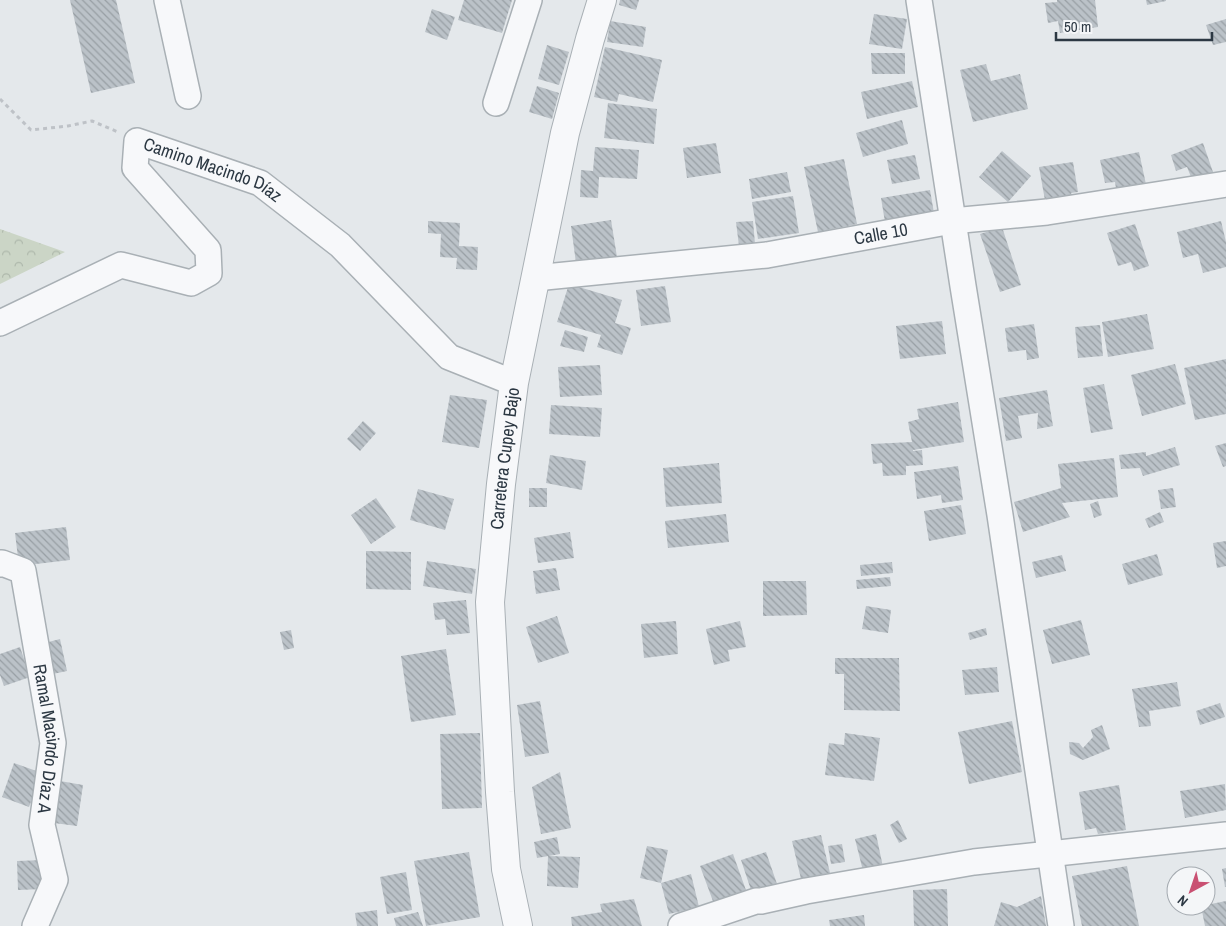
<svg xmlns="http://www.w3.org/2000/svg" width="1226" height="926" viewBox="0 0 1226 926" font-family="'Archivo Narrow',sans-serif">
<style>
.forest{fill:url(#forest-crowns)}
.building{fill:url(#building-back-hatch)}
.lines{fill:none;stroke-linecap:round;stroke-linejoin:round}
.minor-casing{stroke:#a9b0b5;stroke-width:28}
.tertiary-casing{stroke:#a9b0b5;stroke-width:30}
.path{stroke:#bec2c7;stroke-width:3;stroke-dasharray:4 4;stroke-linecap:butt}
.minor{stroke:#f7f8fa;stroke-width:25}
.tertiary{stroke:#f7f8fa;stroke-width:28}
.labels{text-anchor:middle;stroke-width:4;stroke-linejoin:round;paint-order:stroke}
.street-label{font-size:18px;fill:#2c3843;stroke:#f4f6f8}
</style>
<defs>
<pattern id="forest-crowns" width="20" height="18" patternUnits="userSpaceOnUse" patternTransform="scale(1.25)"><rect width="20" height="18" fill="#cbd5c6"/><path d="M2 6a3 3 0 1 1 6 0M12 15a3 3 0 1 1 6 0" fill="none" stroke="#aeb8ab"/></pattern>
<pattern id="building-back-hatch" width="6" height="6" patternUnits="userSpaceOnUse" patternTransform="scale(1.25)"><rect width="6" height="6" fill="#bbc2c8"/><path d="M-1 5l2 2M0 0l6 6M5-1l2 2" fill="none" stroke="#989fa4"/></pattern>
</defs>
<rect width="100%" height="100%" fill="#e4e8eb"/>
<polygon class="forest" points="0,229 65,252 0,284"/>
<g class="building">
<polygon points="70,0 116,0 135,83 91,93"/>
<polygon points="464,0 512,0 502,33 458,20"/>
<polygon points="620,0 639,0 636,10 619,5"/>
<polygon points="1057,0 1095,0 1098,27 1060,33 1058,21 1048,23 1045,3 1057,2"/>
<polygon points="1146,0 1166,0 1166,1 1147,5"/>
<polygon points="432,9 455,17 447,40 425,32"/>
<polygon points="874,14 907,19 902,49 869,44"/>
<polygon points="1226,19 1226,42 1213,45 1206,25"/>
<polygon points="610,21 646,27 643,47 607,42"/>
<polygon points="547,45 569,52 559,85 538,79"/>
<polygon points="605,47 662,60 653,102 619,94 617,102 594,97"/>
<polygon points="871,53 905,53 905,74 872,74"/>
<polygon points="986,64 991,81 1020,74 1028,109 973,122 960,70"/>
<polygon points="912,81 918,107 867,119 861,92"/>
<polygon points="537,86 559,93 552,119 529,112"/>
<polygon points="608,103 657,109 654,144 604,138"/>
<polygon points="902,120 908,144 863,157 856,133"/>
<polygon points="716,143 721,173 687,178 683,148"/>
<polygon points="1203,143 1214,175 1193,182 1187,167 1176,171 1171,155"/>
<polygon points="595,147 639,150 637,179 599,177 598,198 580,197 581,170 593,171"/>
<polygon points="1002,151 1031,176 1008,202 979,177"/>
<polygon points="1139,152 1147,189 1117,195 1115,182 1105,183 1100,160"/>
<polygon points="915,155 920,179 892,184 887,160"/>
<polygon points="844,159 857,224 818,232 804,167"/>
<polygon points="1073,162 1078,192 1071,193 1075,201 1046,206 1039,167"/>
<polygon points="787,172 791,192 752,199 749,179"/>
<polygon points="930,190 935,219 886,228 881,198"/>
<polygon points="793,196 799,233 758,239 752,202"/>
<polygon points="611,220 617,257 576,263 571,226"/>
<polygon points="428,221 460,223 459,246 478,247 477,270 456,269 457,258 440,257 441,234 428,233"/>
<polygon points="753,221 755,244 739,246 736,222"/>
<polygon points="1221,221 1226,242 1226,267 1203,273 1198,254 1183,258 1177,232"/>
<polygon points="1135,224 1149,266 1134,271 1131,262 1118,266 1107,233"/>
<polygon points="1002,227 1021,285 1000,292 980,234"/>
<polygon points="569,284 622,300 615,323 631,328 622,355 597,347 601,335 557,322"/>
<polygon points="665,286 671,322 641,326 636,290"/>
<polygon points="1147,314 1154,349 1108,357 1102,322"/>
<polygon points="942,321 946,354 900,359 896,326"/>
<polygon points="1034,324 1039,358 1027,360 1026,350 1008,352 1005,328"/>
<polygon points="1100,325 1103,356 1078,358 1075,327"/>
<polygon points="565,330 588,337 584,352 560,346"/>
<polygon points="1226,359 1226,414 1195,420 1184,368"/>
<polygon points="1175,364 1186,404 1142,416 1131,375"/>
<polygon points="600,365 602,395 560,397 558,367"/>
<polygon points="1104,384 1113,429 1091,433 1083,388"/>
<polygon points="1047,390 1053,426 1037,429 1038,413 1018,416 1022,438 1006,441 999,398"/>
<polygon points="450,395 487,400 479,448 442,442"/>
<polygon points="958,402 964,442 913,450 913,451 922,450 923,465 906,466 906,475 883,476 882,463 873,464 871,444 912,442 908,422 919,419 917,409"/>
<polygon points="551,405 602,408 600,437 549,434"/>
<polygon points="363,421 376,433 360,451 347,439"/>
<polygon points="1226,443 1226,466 1223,467 1215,446"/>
<polygon points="1175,447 1180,465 1143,476 1140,468 1121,469 1119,455 1146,452 1146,456"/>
<polygon points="550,455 586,461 582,490 546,483"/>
<polygon points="1114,458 1118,497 1062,503 1070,517 1023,532 1014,502 1061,488 1058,464"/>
<polygon points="719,463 722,503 666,507 663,468"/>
<polygon points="958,466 963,500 942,503 941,495 917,499 914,472"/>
<rect x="529" y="488" width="18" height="19"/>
<polygon points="1173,488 1176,507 1161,509 1158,490"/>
<polygon points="418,489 454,499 445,530 410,520"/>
<polygon points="376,498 396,527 371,544 351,515"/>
<polygon points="1098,501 1102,515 1094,518 1090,504"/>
<polygon points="961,505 966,534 929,541 924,511"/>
<polygon points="1160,512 1164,522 1149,528 1145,519"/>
<polygon points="726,514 729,542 668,548 665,521"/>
<polygon points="66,527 70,560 19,566 15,533"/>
<polygon points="570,532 574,558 538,563 534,538"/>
<polygon points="1226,541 1226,566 1217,568 1213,543"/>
<polygon points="366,551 411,552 411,590 366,589"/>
<polygon points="1157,554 1163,575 1128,585 1122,564"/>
<polygon points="1062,555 1066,571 1036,578 1032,562"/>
<polygon points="427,561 476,569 472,594 423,586"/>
<polygon points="892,562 893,573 861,576 860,565"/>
<polygon points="556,568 560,590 536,594 533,571"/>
<polygon points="890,577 891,586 857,589 856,580"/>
<polygon points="763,581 806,581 807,615 763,616"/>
<polygon points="466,600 470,633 447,635 445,619 435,620 433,603"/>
<polygon points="866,606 891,610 888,633 862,629"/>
<polygon points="557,616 569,653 538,663 526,627"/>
<polygon points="1081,620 1090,655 1052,664 1043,630"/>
<polygon points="676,621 678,654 644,658 641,624"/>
<polygon points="740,621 746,647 728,650 730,661 714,665 706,629"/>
<polygon points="986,628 987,635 970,640 968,633"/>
<polygon points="291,630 294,648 284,650 280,632"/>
<polygon points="60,639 67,671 48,675 41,644"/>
<polygon points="20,647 30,677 4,686 0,675 0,654"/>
<polygon points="446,649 456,715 411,722 401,656"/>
<polygon points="835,658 899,658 900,711 844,710 844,674 835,674"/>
<polygon points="997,667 999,692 965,695 962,670"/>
<polygon points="1177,682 1181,706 1149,711 1151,726 1139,727 1132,689"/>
<polygon points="540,701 549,753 525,757 517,705"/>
<polygon points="1220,703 1225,717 1200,725 1196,711"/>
<polygon points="1012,721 1022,772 969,784 958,732"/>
<polygon points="1102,725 1110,749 1083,760 1070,754 1069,742 1079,743 1083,748 1093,737 1091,730"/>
<polygon points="480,733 482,808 442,809 440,734"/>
<polygon points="845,733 880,738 874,781 825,775 829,743 844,745"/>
<polygon points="14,763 42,773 29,807 2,797"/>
<polygon points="560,772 571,828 541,834 532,787"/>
<polygon points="60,781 83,785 77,826 54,823"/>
<polygon points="1225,784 1226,810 1185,818 1180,791"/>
<polygon points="1119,785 1126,830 1098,834 1096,828 1085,830 1079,792"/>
<polygon points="898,820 907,839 899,843 890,825"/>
<polygon points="876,834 883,867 863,871 855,839"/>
<polygon points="821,835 830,873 801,879 792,841"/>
<polygon points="557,837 560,854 537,858 534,842"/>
<polygon points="842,844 845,862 831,864 828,846"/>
<polygon points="647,846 668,850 661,883 691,874 699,907 669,914 661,883 640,878"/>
<polygon points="469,852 480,917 426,926 414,861"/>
<polygon points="766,852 777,884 752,893 741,860"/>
<polygon points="733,854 747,893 714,904 700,866"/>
<polygon points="548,856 580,857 578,888 547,886"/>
<polygon points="43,860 44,889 18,890 17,861"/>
<polygon points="1127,866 1139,926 1082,926 1072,876"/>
<polygon points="1226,868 1226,887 1225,887 1222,869"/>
<polygon points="406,872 412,910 387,914 380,877"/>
<polygon points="947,889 948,926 914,926 913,890"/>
<polygon points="1041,896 1046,926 994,926 1001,902 1017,907"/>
<polygon points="634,899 642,926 572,926 571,917 602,912 600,904"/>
<polygon points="1226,901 1226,926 1205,926 1201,906 1206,906 1206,905"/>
<polygon points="377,910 378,926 357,926 355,913"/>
<polygon points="418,912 423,926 396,926 394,918"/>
<polygon points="864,915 865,926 830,926 829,920"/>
</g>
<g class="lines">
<defs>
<g id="minor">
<polyline points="167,0 188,96"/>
<polyline points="919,0 963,286 1000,515 1061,926"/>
<polyline points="496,103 529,0"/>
<path id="s1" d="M535,278L767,255L952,221L1047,212L1226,184"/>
<path id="s2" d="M0,323L121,265L191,283L209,273L208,250L135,168L137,141L260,183L340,245L449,357L514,383"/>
<path id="s3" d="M0,564L2,563L23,571L53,743L42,825L55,880L35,926"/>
<polyline points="681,926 756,901 761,901 806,891 974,862 1226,835"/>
</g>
<g id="tertiary">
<path id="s4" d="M518,926L506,869L500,792L490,602L501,484L514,383L565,133L590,39L602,0"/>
</g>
</defs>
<use href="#minor" class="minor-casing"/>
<use href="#tertiary" class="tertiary-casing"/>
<polyline class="path" points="0,99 31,130 68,126 92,121 118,132"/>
<use href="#minor" class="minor"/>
<use href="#tertiary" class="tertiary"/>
</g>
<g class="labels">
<g class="street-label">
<text dy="6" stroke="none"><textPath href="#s2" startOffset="468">Camino Macindo Díaz</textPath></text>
<text dy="6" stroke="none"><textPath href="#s1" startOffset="349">Calle 10</textPath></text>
<text dy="6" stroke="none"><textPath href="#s4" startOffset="470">Carretera Cupey Bajo</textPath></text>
<text dy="6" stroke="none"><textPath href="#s3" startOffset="195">Ramal Macindo Díaz A</textPath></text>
</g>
</g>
<g transform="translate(1191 891) rotate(220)"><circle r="24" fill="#f4f6f8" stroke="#a4aab0"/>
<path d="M0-4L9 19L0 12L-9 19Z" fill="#c95072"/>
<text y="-8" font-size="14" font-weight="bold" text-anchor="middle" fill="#2c3843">N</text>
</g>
<path d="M1056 32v8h156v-8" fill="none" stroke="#2c3843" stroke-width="2.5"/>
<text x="1064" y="32" font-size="15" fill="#2c3843" stroke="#f4f6f8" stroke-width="4" paint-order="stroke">50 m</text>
</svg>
